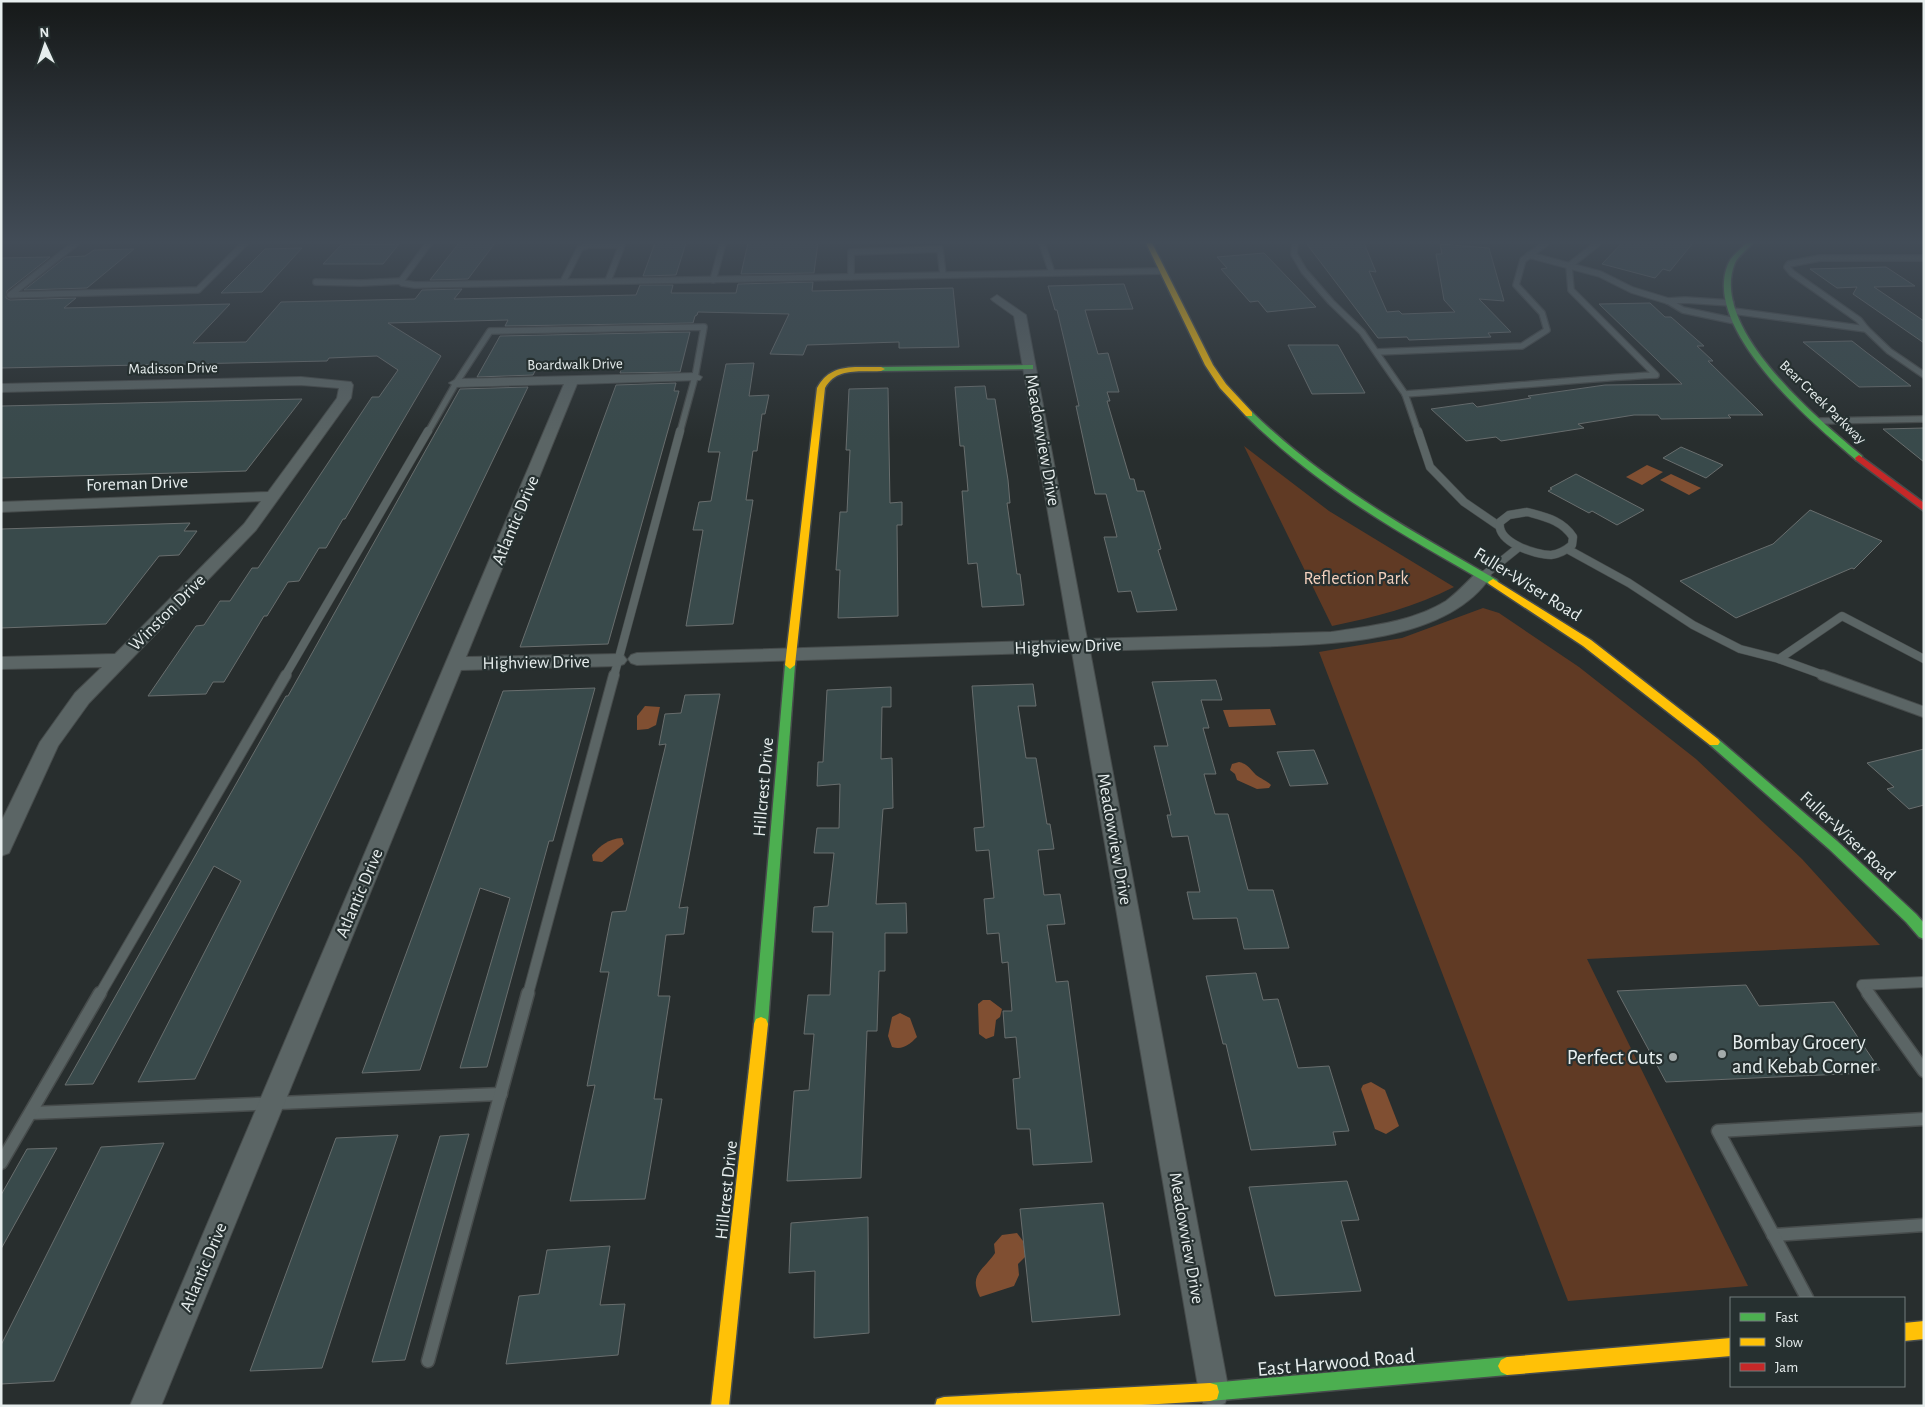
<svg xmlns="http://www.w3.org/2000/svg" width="1925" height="1407" viewBox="0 0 1925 1407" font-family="'Alegreya Sans',sans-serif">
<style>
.green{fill:#603a24}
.water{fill:#804f32}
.building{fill:#394a4b;stroke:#696e6e}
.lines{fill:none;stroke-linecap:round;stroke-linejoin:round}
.lane-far3-casing{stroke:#474c4c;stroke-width:8}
.lane-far2-casing{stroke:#474c4c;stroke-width:9}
.lane-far1-casing{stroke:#474c4c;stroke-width:12}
.lane-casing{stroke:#474c4c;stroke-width:15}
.street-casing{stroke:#474c4c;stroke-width:2}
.fast-casing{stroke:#474c4c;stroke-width:3}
.slow-casing{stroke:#474c4c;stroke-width:3}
.jam-casing{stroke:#474c4c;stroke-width:3}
.lane-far3{stroke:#5b6565;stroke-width:5.5}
.lane-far2{stroke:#5b6565;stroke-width:8}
.lane-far1{stroke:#5b6565;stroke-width:10}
.lane{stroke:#5b6565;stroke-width:12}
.street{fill:#5b6565;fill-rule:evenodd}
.fast{fill:#4caf50;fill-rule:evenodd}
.slow{fill:#ffc107;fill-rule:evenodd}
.jam{fill:#c62828;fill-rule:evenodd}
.poi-dot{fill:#a4abab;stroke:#263030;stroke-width:2}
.labels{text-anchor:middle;stroke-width:4.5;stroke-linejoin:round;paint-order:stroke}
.far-street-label{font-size:15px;fill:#e7eeee;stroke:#263030}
.street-label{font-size:18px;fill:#e7eeee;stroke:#263030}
.park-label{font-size:18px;fill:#f4d1be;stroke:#263030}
.near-poi-label{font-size:21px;fill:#e7eeee;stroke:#263030;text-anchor:start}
.near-street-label{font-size:21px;fill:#e7eeee;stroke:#263030}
</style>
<rect width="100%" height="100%" fill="#282e2e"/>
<g class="green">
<path d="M1244,446L1329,511L1454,587C1415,607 1375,617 1332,626Z"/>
<polygon points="1483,608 1499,613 1579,667 1696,759 1802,859 1880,945 1587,959 1748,1286 1568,1301 1319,652 1402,638"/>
</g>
<g class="water">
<polygon points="1647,465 1663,472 1642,485 1626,477"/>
<polygon points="1671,474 1701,488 1689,495 1660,480"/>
<polygon points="645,706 660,707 656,725 648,729 637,730 637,716"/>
<polygon points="1270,709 1276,725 1229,727 1223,710"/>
<path d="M1239,762C1248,764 1250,769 1256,775C1261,779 1266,780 1271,785L1269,788L1257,789L1237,780L1235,774L1230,770L1232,764Z"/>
<path d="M622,838L624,844L602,862L593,861L592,855C601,845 608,839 622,838Z"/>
<polygon points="983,1000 990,1000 1002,1009 1000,1017 996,1020 994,1036 986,1039 979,1034 978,1004"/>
<path d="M900,1013L910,1018L917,1037C909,1045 903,1050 892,1047L888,1036L892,1017Z"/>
<polygon points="1371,1082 1385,1090 1399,1126 1386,1134 1375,1129 1361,1089 1363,1085"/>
<path d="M1017,1233L1023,1241L1026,1256L1018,1264L1019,1275L1014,1286L980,1297C968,1274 984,1270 995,1253L994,1244L1002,1235Z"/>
</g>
<g class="building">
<polygon points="459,243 495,243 468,279 430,280"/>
<polygon points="655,243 686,243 676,275 643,276"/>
<polygon points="748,243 818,243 814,273 741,274"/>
<polygon points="1306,243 1364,243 1376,272 1369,271 1387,312 1399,311 1402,314 1455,312 1444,300 1436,254 1442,254 1440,244 1489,248 1504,301 1479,299 1511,332 1488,333 1491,337 1409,340 1407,337 1378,338"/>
<polygon points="1622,243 1693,243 1670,271 1663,269 1655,278 1602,264"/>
<polygon points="399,244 383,264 323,264 341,245"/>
<polygon points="302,248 262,292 221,293 265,249"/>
<polygon points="134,249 87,288 24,290 66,257 85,256 94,250"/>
<polygon points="1264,253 1316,307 1267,312 1258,301 1250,302 1221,269 1227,268 1217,257"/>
<polygon points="50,257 7,291 6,298 10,300 76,298 64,308 230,304 193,343 246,342 281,302 415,299 422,290 462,289 454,299 636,295 640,285 673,285 671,293 736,293 738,284 813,282 812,291 953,288 959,347 899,348 899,342 807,345 803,355 770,354 789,314 698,312 697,315 695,316 693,323 505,326 508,320 388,323 441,356 345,519 343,519 326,548 319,548 299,581 288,582 267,616 264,616 224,682 213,682 206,694 148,696 196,626 204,625 220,601 230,601 252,568 258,568 372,397 379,397 398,370 377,356 329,358 327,361 1,368 1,258"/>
<polygon points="1886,267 1915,286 1874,287 1924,321 1924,343 1853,294 1857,287 1837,288 1810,269"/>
<polygon points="1124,284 1133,309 1085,310 1098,354 1108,353 1110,360 1119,392 1107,392 1110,401 1107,401 1130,479 1134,479 1137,491 1144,491 1161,549 1158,550 1177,610 1137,612 1131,591 1118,592 1104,537 1117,537 1106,494 1095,494 1076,406 1079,406 1066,348 1057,310 1055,310 1048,286"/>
<polygon points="1650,303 1665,317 1671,317 1704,346 1697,346 1713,361 1708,361 1763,415 1728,415 1731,418 1661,419 1658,415 1634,415 1578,424 1584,428 1501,441 1496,437 1466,441 1431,409 1473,403 1477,407 1531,398 1528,396 1605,385 1682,384 1599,304"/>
<polygon points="690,332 680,372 620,373 624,362 599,362 539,363 533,375 477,377 500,336"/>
<polygon points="1852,341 1866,352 1911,386 1859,387 1803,342"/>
<polygon points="1288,345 1338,345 1365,393 1312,394"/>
<polygon points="754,363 749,396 769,395 765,414 762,414 757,451 753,451 746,500 753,500 733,624 686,626 703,530 693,530 699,502 711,501 720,452 708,452 726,364"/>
<polygon points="676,383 674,391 679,391 608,644 520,647 616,385"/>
<polygon points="985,386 987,399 995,399 1008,480 1010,503 1007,503 1017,574 1020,574 1024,605 982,607 977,563 968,564 962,491 968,491 964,446 960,446 955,387"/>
<polygon points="528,387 195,1079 138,1082 241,881 214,866 93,1084 65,1085 286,696 288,696 460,389"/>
<polygon points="888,388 890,503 902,502 902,525 897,525 898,616 838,618 840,570 836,570 840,512 847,512 850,450 846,450 849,389"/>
<polygon points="302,399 246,471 1,478 1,406"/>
<polygon points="1924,428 1924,462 1883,429"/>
<polygon points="1681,447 1723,465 1706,478 1663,458"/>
<polygon points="1576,474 1644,510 1617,525 1592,511 1589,513 1548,491 1552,489 1550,488"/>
<polygon points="1810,510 1882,541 1854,569 1852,568 1736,618 1680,581 1773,544"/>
<polygon points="190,523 184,531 197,531 179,555 159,556 106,624 1,628 1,529"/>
<polygon points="1216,680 1222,700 1201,700 1209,728 1203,728 1216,774 1204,774 1215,814 1228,814 1248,890 1273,890 1289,948 1244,949 1237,918 1193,919 1187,892 1200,892 1188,836 1172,837 1167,815 1171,815 1154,746 1168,746 1152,682"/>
<polygon points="1033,684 1036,706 1018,706 1026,758 1036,758 1047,824 1050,824 1054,849 1038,850 1044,895 1060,894 1065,924 1047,925 1056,982 1068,981 1092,1162 1033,1165 1030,1129 1017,1129 1013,1079 1020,1078 1016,1037 1005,1038 1003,1011 1012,1011 1008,962 1002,963 999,933 987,934 984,899 994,898 989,850 976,851 974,828 984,827 972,686"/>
<polygon points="891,687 891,707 882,707 881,759 892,758 893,808 883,809 876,904 906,903 907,933 885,933 885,971 879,971 877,1031 867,1031 861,1178 787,1181 794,1091 809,1090 814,1034 804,1034 808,995 830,995 833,932 812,932 814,907 828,906 834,853 814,853 817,828 839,828 840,784 817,786 818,762 823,762 827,690"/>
<polygon points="595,688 553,841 549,841 487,1067 460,1068 510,898 480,888 420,1070 362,1073 503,691"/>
<polygon points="720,694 679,908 688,907 684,934 666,935 658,996 670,996 654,1099 662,1099 645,1199 570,1201 595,1085 587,1086 609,972 600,972 612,912 626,911 666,744 659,745 665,714 681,713 685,695"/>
<polygon points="1924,749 1924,805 1909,809 1887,789 1894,787 1867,763"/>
<polygon points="1314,750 1328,784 1290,786 1277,752"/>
<polygon points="1256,973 1263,1000 1278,999 1298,1068 1329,1066 1349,1131 1333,1132 1336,1145 1251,1150 1226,1044 1223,1044 1206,976"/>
<polygon points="1746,985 1759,1006 1834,1002 1880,1070 1864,1071 1866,1073 1666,1082 1617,991"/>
<polygon points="469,1134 405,1360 372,1362 440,1136"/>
<polygon points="398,1135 322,1368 250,1371 336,1138"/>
<polygon points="164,1143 54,1381 1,1384 1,1345 101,1147"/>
<polygon points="57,1148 1,1249 1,1195 27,1149"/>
<polygon points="1347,1181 1359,1220 1341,1221 1361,1291 1275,1296 1249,1187"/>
<polygon points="1103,1203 1120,1315 1032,1322 1020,1209"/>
<polygon points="868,1217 869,1333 814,1338 815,1271 789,1273 791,1223"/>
<polygon points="610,1246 600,1305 625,1304 618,1355 506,1364 519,1296 539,1294 547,1250"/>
</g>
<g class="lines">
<defs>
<g id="lane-far3">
<polyline points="76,243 10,295 198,290 245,243"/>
<polyline points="1042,243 1052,273"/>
<polyline points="1295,243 1294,254 1304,271 1331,302 1362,332 1405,394 1418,432"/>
<polyline points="1529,255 1600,274 1632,290 1668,301 1683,310 1735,321"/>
<polyline points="851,277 851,252 940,249 943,275"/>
<polyline points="713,280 723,243"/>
<polyline points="401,281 429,243"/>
<polyline points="316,282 361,283 401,281 402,283 415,285 1161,271"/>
<polyline points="563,282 580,248 589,245 622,245 608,281"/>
<polyline points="1668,301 1685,300 1731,303"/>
<polyline points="1733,311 1866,329 1889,351 1924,375"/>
<polyline points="1866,329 1859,320 1792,273 1787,267 1789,264 1820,258 1924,258"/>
<polyline points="1377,352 1522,346 1547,330 1542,313 1516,285 1523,260 1546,243"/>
<path d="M1405,394C1489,389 1572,379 1656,375L1571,290L1569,266L1598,243"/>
<polyline points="1819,421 1924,419"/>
<polyline points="428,432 456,383 490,331 704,327 695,377 680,432"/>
</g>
<g id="lane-far2">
<polyline points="1418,431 1430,467 1464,502 1499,526"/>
<path d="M1527,512C1545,517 1562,520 1573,537L1572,545C1565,551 1559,554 1551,555C1535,555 1496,542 1500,522L1509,515Z"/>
<polyline points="1569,550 1629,583 1693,625 1740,649 1779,659 1826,676"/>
<polyline points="1483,576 1519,547"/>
<polyline points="1779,659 1842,616 1924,659"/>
<polyline points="285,676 428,431"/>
<polyline points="614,676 680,431"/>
</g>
<g id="lane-far1">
<polyline points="1822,675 1924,712"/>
<polyline points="100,994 286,675"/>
<polyline points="528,994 614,675"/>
<polyline points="1868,994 1862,985 1924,982"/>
</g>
<g id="lane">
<polyline points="1868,993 1924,1071"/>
<polyline points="31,1113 501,1094"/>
<polyline points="1,1163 100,993"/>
<polyline points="1773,1235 1924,1225"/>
<polyline points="1807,1298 1718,1131 1924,1119"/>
<polyline points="428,1361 528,993"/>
</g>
<g id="street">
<path d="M997,295L1026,315L1087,639L1331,632C1370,626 1412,622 1446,601C1457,593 1467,582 1477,572L1483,571L1489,572L1491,576C1444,648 1310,645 1234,647C1186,648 1138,650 1090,651L1229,1392L1225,1403L1218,1406L1203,1403L1199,1392L1072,652L637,665L631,663L628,659L631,655L637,653L1070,640L1014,316L993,301L991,299Z"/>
<polygon points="695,373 702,377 700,380 577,384 466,657 618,654 624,656 627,660 624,664 618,666 461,670 161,1406 130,1406 564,384 456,387 449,383 456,379"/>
<polygon points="301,377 351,382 353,385 351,398 256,530 89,703 58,746 9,853 1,856 1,822 40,742 75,693 102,667 1,669 1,657 115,654 244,524 261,501 1,512 1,502 268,492 337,398 339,388 301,385 1,392 1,384"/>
</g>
<g id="fast">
<path d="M1746,243H1753C1747,250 1739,255 1735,263C1708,328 1819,420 1862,456V460H1856C1812,423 1701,329 1728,264C1732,255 1740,250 1746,243Z"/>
<polygon points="1030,365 1033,365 1033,369 881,371 877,369 881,367"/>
<path d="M1246,412H1252C1326,484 1408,529 1497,580L1498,582L1497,584H1489C1401,534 1319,488 1246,416Z"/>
<polygon points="790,661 795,665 768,1024 766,1029 761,1031 756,1029 754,1024 785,665"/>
<polygon points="1714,738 1718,739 1837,841 1916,914 1924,923 1924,939 1919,937 1906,922 1829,849 1710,745 1708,742 1710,739"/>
<polygon points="1507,1357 1513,1360 1516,1366 1513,1372 1507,1375 1210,1401 1203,1399 1201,1392 1203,1385 1210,1383"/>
</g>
<g id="slow">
<polygon points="1146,243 1152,243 1213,365 1226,384 1252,412 1252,416 1246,416 1220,388 1205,365"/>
<path d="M855,367H881L885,369L881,371C860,372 836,367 825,388L795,665L790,669L785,665L817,388C826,372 837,368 855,367Z"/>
<polygon points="1493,579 1591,640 1718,739 1720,742 1718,745 1710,745 1583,646 1489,584 1488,582"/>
<polygon points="761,1017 766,1019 768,1024 729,1406 711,1406 754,1024 756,1019"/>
<polygon points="1924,1321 1924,1339 1904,1341 1904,1323"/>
<polygon points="1731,1338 1731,1356 1507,1375 1501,1372 1498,1366 1501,1360 1507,1357"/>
<polygon points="1210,1383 1217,1385 1219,1392 1217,1399 1210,1401 1124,1406 935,1406 937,1399 944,1397"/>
</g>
<polygon id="jam" points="1859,455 1924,503 1924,511 1856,460 1855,458"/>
</defs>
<use href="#lane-far3" class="lane-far3-casing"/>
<use href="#lane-far2" class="lane-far2-casing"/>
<use href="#lane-far1" class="lane-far1-casing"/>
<use href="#lane" class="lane-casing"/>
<use href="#street" class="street-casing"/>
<use href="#fast" class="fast-casing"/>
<use href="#slow" class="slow-casing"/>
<use href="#jam" class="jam-casing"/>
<use href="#lane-far3" class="lane-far3"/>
<use href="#lane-far2" class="lane-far2"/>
<use href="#lane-far1" class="lane-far1"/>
<use href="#lane" class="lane"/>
<use href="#street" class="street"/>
<use href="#fast" class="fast"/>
<use href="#slow" class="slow"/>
<use href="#jam" class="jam"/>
</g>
<linearGradient id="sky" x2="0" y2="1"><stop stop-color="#161919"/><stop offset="0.55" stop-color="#424c57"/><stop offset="1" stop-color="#424c57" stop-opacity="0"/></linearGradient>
<rect width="1925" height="440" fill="url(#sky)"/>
<g class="poi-dot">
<circle cx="1722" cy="1054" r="5"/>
<circle cx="1673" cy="1057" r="5"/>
</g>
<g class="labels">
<g class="far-street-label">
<text transform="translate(575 364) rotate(-1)" y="5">Boardwalk Drive</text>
<text transform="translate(173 368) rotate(-1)" y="5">Madisson Drive</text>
<text transform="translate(1823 402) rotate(44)" y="5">Bear Creek Parkway</text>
</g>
<g class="street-label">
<text transform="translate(1043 440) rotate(80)" y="6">Meadowview Drive</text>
<text transform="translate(137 483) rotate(-2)" y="6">Foreman Drive</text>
<text transform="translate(515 520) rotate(-67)" y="6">Atlantic Drive</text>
<text transform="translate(1528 584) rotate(32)" y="6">Fuller-Wiser Road</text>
<text transform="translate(167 612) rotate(-45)" y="6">Winston Drive</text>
<text transform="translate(1068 646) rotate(-2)" y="6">Highview Drive</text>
<text transform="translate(536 662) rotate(-1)" y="6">Highview Drive</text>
<text transform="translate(763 787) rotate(-85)" y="6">Hillcrest Drive</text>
<text transform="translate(1848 836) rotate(43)" y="6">Fuller-Wiser Road</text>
<text transform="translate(1115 839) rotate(80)" y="6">Meadowview Drive</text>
<text transform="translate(359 893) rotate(-67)" y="6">Atlantic Drive</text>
<text transform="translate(726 1190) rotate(-84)" y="6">Hillcrest Drive</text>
<text transform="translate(1187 1238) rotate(80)" y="6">Meadowview Drive</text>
<text transform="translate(203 1267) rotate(-67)" y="6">Atlantic Drive</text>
</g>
<g class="park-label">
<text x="1356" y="584">Reflection Park</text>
</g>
<g class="near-poi-label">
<text x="1732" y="1049">Bombay Grocery<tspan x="1732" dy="24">and Kebab Corner</tspan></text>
<text x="1663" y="1064" text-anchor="end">Perfect Cuts</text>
</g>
<g class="near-street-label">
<text transform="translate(1336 1362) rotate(-5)" y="7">East Harwood Road</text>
</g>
</g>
<rect width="1925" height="1407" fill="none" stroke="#e7eeee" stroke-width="5"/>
<rect x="1730" y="1297" width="175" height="90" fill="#263030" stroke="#737c7c"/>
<rect x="1740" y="1313" width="25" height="8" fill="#4caf50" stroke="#737c7c"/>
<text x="1775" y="1322" font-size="15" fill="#e7eeee">Fast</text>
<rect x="1740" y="1338" width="25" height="8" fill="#ffc107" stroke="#737c7c"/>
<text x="1775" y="1347" font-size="15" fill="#e7eeee">Slow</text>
<rect x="1740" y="1363" width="25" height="8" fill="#c62828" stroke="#737c7c"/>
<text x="1775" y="1372" font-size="15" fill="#e7eeee">Jam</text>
<g transform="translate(45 45) rotate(357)" stroke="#263030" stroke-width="4" paint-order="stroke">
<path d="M0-4L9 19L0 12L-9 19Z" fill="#e7eeee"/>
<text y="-8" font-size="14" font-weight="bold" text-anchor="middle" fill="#e7eeee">N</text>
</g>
</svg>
